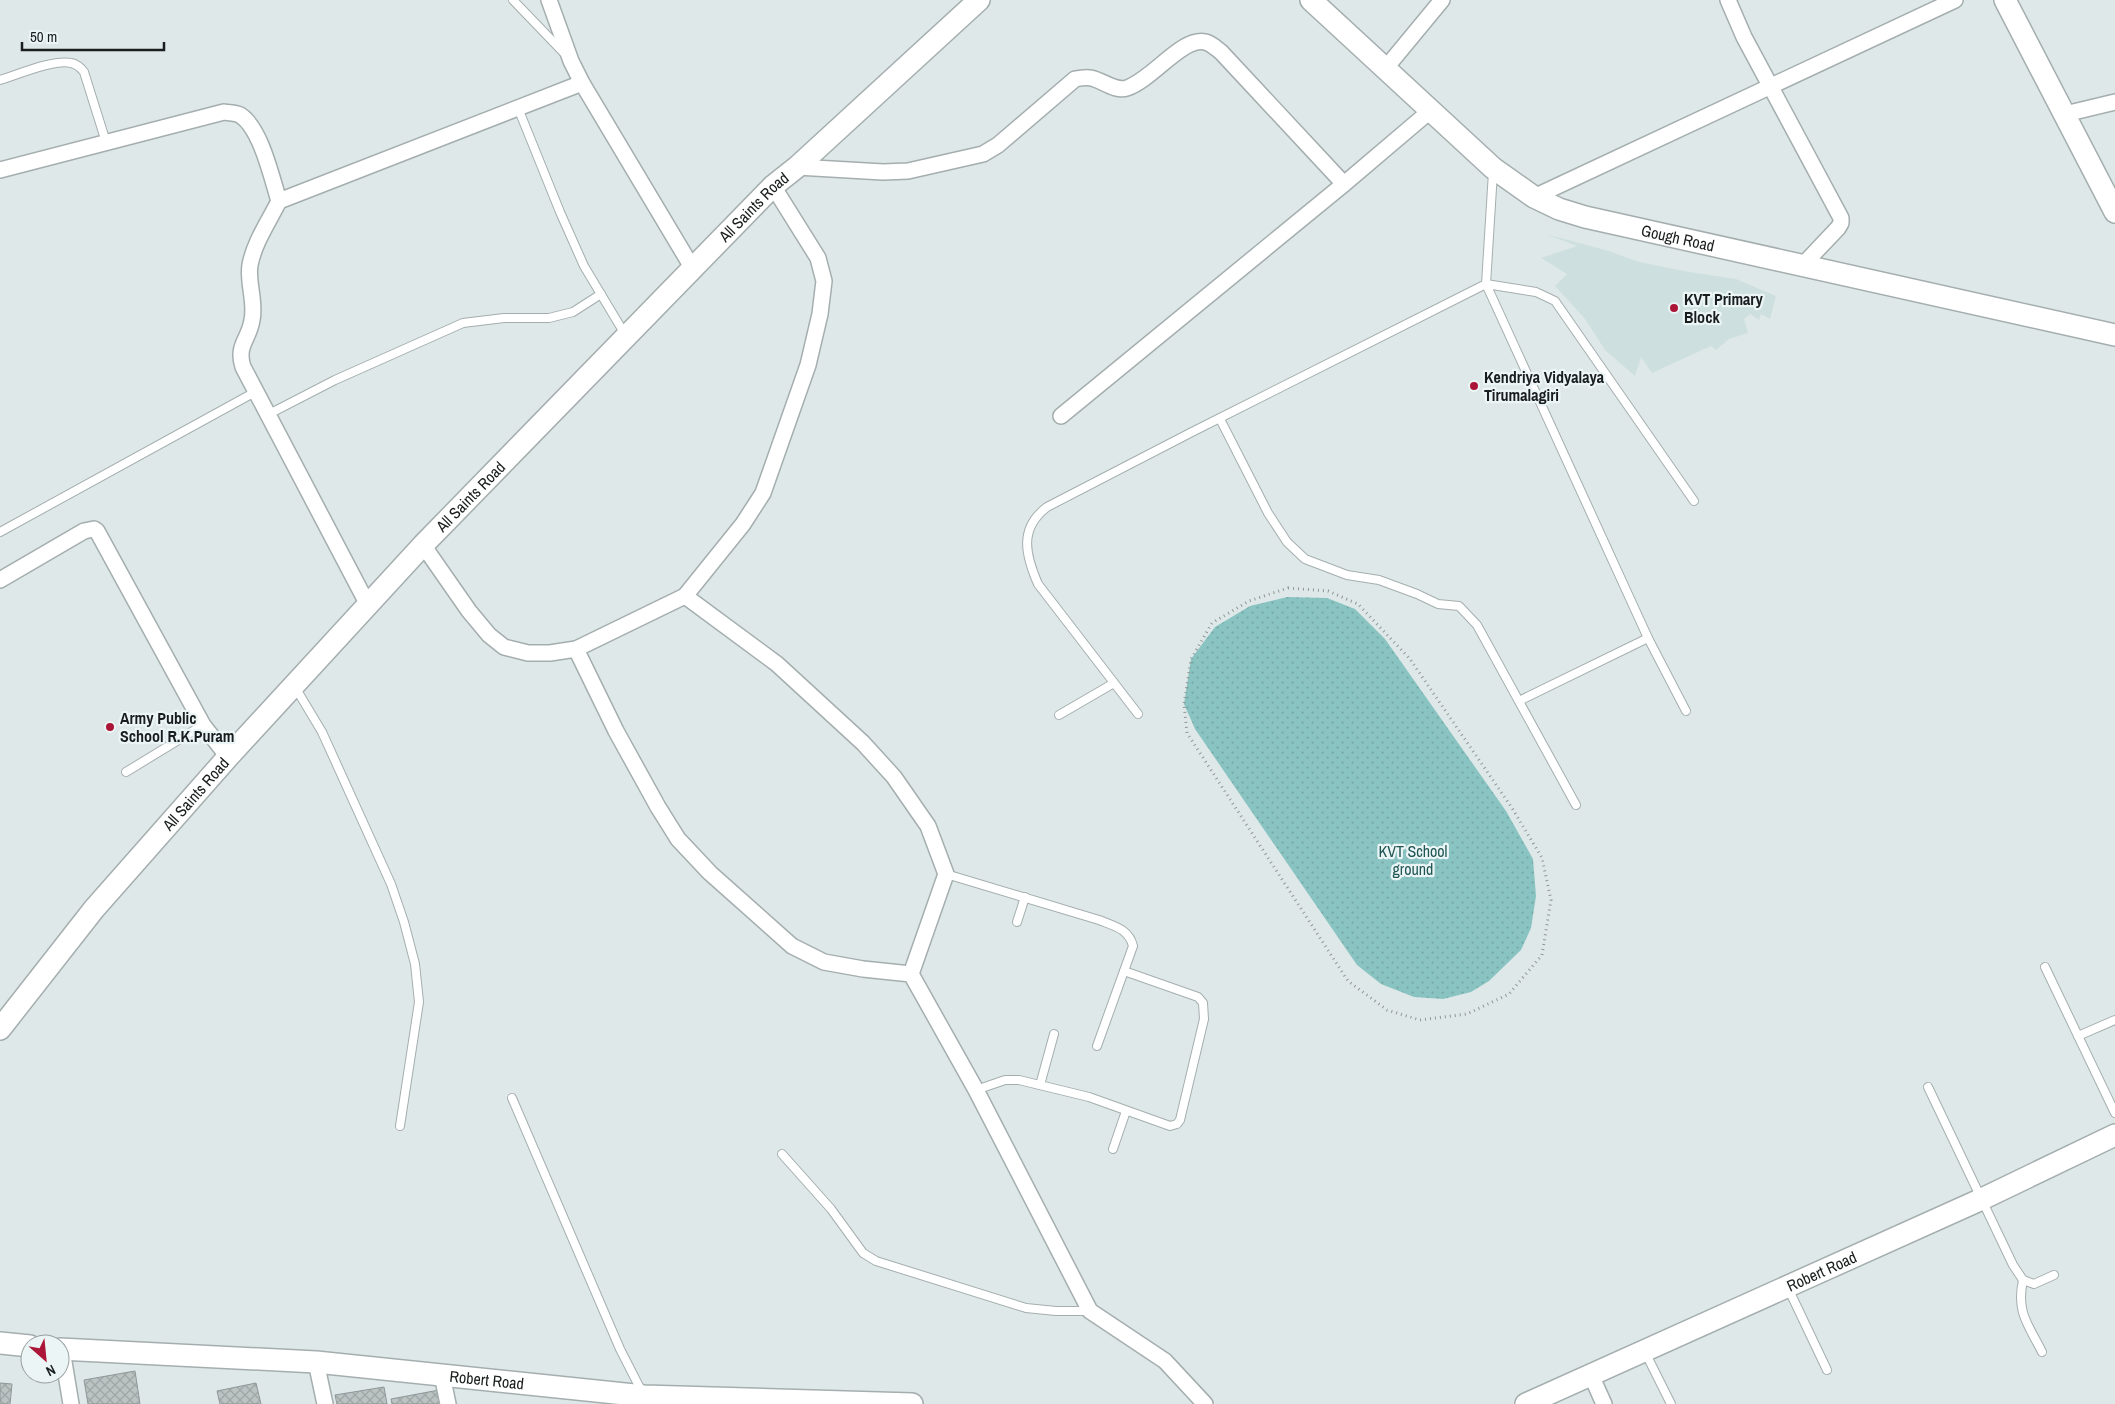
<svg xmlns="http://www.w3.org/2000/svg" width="2115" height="1404" viewBox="0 0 2115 1404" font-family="'Archivo Narrow',sans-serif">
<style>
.built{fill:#cde0df}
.grass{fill:url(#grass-dots)}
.building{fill:url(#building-cross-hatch);stroke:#8e9797}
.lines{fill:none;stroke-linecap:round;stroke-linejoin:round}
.lane-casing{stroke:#a5aeae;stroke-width:10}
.street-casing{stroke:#a5aeae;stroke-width:18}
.secondary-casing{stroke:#a5aeae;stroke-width:24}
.path{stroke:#909797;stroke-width:3;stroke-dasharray:1 4;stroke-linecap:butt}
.lane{stroke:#fff;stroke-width:8}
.street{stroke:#fff;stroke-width:15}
.secondary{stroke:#fff;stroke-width:21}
.poi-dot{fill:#ab1537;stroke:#ecf5f5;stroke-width:2}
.labels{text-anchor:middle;stroke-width:4.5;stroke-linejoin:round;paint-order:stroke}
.street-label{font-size:16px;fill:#1a1d1d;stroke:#ecf5f5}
.poi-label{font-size:16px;font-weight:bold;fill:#1a1d1d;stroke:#ecf5f5;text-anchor:start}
.park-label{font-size:16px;fill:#205755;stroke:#ecf5f5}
</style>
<defs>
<pattern id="grass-dots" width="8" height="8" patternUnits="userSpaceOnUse" patternTransform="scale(1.25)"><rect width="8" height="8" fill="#89c4c2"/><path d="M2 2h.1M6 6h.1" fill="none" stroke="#76a8a6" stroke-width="1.8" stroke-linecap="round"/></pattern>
<pattern id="building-cross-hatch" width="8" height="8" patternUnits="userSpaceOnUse" patternTransform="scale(1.25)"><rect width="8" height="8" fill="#bac3c2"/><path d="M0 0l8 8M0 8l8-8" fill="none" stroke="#9fa7a6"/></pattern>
</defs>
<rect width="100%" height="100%" fill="#dfe8e8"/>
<polygon class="built" points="1546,234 1609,251 1639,262 1689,272 1736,279 1776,296 1770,319 1761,314 1759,320 1750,314 1744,319 1748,333 1729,339 1716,350 1711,346 1652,373 1641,357 1635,376 1605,350 1585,319 1555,286 1567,274 1541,258 1577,246"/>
<polygon class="grass" points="1287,597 1327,598 1355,609 1385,639 1506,811 1533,859 1536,896 1531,928 1521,950 1489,981 1471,992 1443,999 1414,997 1381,984 1357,965 1195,729 1184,704 1191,659 1215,627 1250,606"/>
<g class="building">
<polygon points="135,1371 140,1404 88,1404 84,1380"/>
<polygon points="0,1383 12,1384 10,1404 0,1404"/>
<polygon points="256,1383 261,1404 220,1404 217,1391"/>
<polygon points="384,1387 387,1404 337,1404 335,1395"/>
<polygon points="439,1390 442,1404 392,1404 391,1399"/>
</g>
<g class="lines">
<defs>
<g id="lane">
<polyline points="513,0 564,53"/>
<path d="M0,80C17,75 54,59 71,63C76,64 81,68 84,72L106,142"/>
<polyline points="518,108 560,212 584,266 626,336"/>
<polyline points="1486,284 1648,638 1686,711"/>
<polyline points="1486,284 1536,292 1555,301 1694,501"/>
<polyline points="269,414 335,380 463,323 504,318 549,318 573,312 601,294"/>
<polyline points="1220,419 1268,513 1287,542 1305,559 1347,575 1379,580 1417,594 1438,604 1459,606 1477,625 1576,805"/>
<polyline points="0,532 257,391"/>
<polyline points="295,687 322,732 391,884 404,922 415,964 419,1002 400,1126"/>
<polyline points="1519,701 1648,638"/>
<path d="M1138,714L1038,584C1026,556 1018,529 1047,507L1192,432L1486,284L1493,172"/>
<polyline points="1059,715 1114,683"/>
<polyline points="126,772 203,725"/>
<path d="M946,874L1099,920C1114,926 1129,929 1133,946L1097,1046"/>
<polyline points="1017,922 1025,897"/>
<polyline points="2045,967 2115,1113"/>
<polyline points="2078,1036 2115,1020"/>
<polyline points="1040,1085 1054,1034"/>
<polyline points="1928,1087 2013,1265 2023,1280 2034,1284 2054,1275"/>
<polyline points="976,1090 1005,1080 1019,1080 1089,1097 1170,1126 1177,1124 1180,1120 1204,1019 1203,1003 1198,997 1124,971"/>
<polyline points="512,1098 620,1349 643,1394"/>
<polyline points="1113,1149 1126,1111"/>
<polyline points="782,1154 831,1209 863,1253 876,1261 1026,1308 1056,1311 1090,1311"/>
<path d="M2023,1280C2016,1312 2028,1324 2042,1352"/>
<polyline points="1788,1288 1827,1370"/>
<polyline points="1645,1352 1671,1404"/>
</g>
<g id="street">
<polyline points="549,0 571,61 582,83 693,269"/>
<polyline points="1728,0 1744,37 1841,218 1841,223 1838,228 1802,266"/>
<polyline points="1385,69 1442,0"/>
<polyline points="2065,114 2115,102"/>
<path d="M797,167L883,172L908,171L983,154L998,145L1075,79C1080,78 1086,77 1091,78C1102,80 1115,92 1127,88C1153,79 1182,37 1205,42C1211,43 1217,49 1221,52L1344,184"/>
<path d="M0,170L224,112C229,113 236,113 240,115C261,128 272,179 279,201"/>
<polyline points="1534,197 1955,0"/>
<polyline points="1061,416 1344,184 1430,111"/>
<polyline points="423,545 469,611 489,635 504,647 528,653 550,653 576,649 685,596 743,524 763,493 808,365 820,314 824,281 818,258 773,186"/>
<polyline points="0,580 84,531 94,529 97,531 203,725 228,757"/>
<polyline points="685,596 777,664 863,743 894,777 928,826 946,874 911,974"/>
<path d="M368,605L243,367C236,345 249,340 252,320C256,302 247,282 250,265C254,243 269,221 279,201L582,83"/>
<polyline points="576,649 616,731 658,807 678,839 710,873 792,946 824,962 863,969 911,974 976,1090 1090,1311 1165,1361 1205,1404"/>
<polyline points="62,1350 71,1404"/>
<polyline points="316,1362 325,1404"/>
<polyline points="442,1375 448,1404"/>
<polyline points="1591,1375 1604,1404"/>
</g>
<g id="secondary">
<path id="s1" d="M1311,0L1493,168L1534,197L1559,209L1585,217L2115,335"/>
<polyline points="2005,0 2115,212"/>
<path id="s2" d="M0,1029L94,909L228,757L423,545L773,186L797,167L979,0"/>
<polyline points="0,1343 30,1346"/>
<path id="s3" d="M60,1349L316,1362L644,1396L912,1404"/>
<path id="s4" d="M1526,1404L1982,1199L2115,1135"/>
</g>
</defs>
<use href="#lane" class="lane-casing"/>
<use href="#street" class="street-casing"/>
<use href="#secondary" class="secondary-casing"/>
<polygon class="path" points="1288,588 1328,591 1358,604 1410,659 1512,808 1542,858 1551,900 1542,955 1509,994 1467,1014 1420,1020 1387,1010 1348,981 1187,733 1184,704 1191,659 1212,623 1249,601"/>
<use href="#lane" class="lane"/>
<use href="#street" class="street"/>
<use href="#secondary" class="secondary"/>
</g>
<g class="poi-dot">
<circle cx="1674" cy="308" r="5"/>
<circle cx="1474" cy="386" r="5"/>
<circle cx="110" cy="727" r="5"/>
</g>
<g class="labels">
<g class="street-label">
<text dy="6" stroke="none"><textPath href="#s2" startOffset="1116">All Saints Road</textPath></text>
<text dy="6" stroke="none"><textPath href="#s1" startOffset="448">Gough Road</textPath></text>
<text dy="6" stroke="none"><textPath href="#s2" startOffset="711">All Saints Road</textPath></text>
<text dy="6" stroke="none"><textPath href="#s2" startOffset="306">All Saints Road</textPath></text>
<text dy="6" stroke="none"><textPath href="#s4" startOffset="324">Robert Road</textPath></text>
<text dy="6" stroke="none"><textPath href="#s3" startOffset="428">Robert Road</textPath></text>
</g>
<g class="poi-label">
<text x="1684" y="305">KVT Primary<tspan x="1684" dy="18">Block</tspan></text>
<text x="1484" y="383">Kendriya Vidyalaya<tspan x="1484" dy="18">Tirumalagiri</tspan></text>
<text x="120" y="724">Army Public<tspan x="120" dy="18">School R.K.Puram</tspan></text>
</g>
<g class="park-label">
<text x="1413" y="857">KVT School<tspan x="1413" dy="18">ground</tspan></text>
</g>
</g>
<g transform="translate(45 1359) rotate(153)"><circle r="24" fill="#ecf5f5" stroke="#989f9f"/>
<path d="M0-4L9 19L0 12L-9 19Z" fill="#ab1537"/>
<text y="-8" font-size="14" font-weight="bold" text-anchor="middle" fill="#1a1d1d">N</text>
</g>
<path d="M22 42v8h142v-8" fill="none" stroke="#1a1d1d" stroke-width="2.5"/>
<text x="30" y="42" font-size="15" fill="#1a1d1d" stroke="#ecf5f5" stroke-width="4" paint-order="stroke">50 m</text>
</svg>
